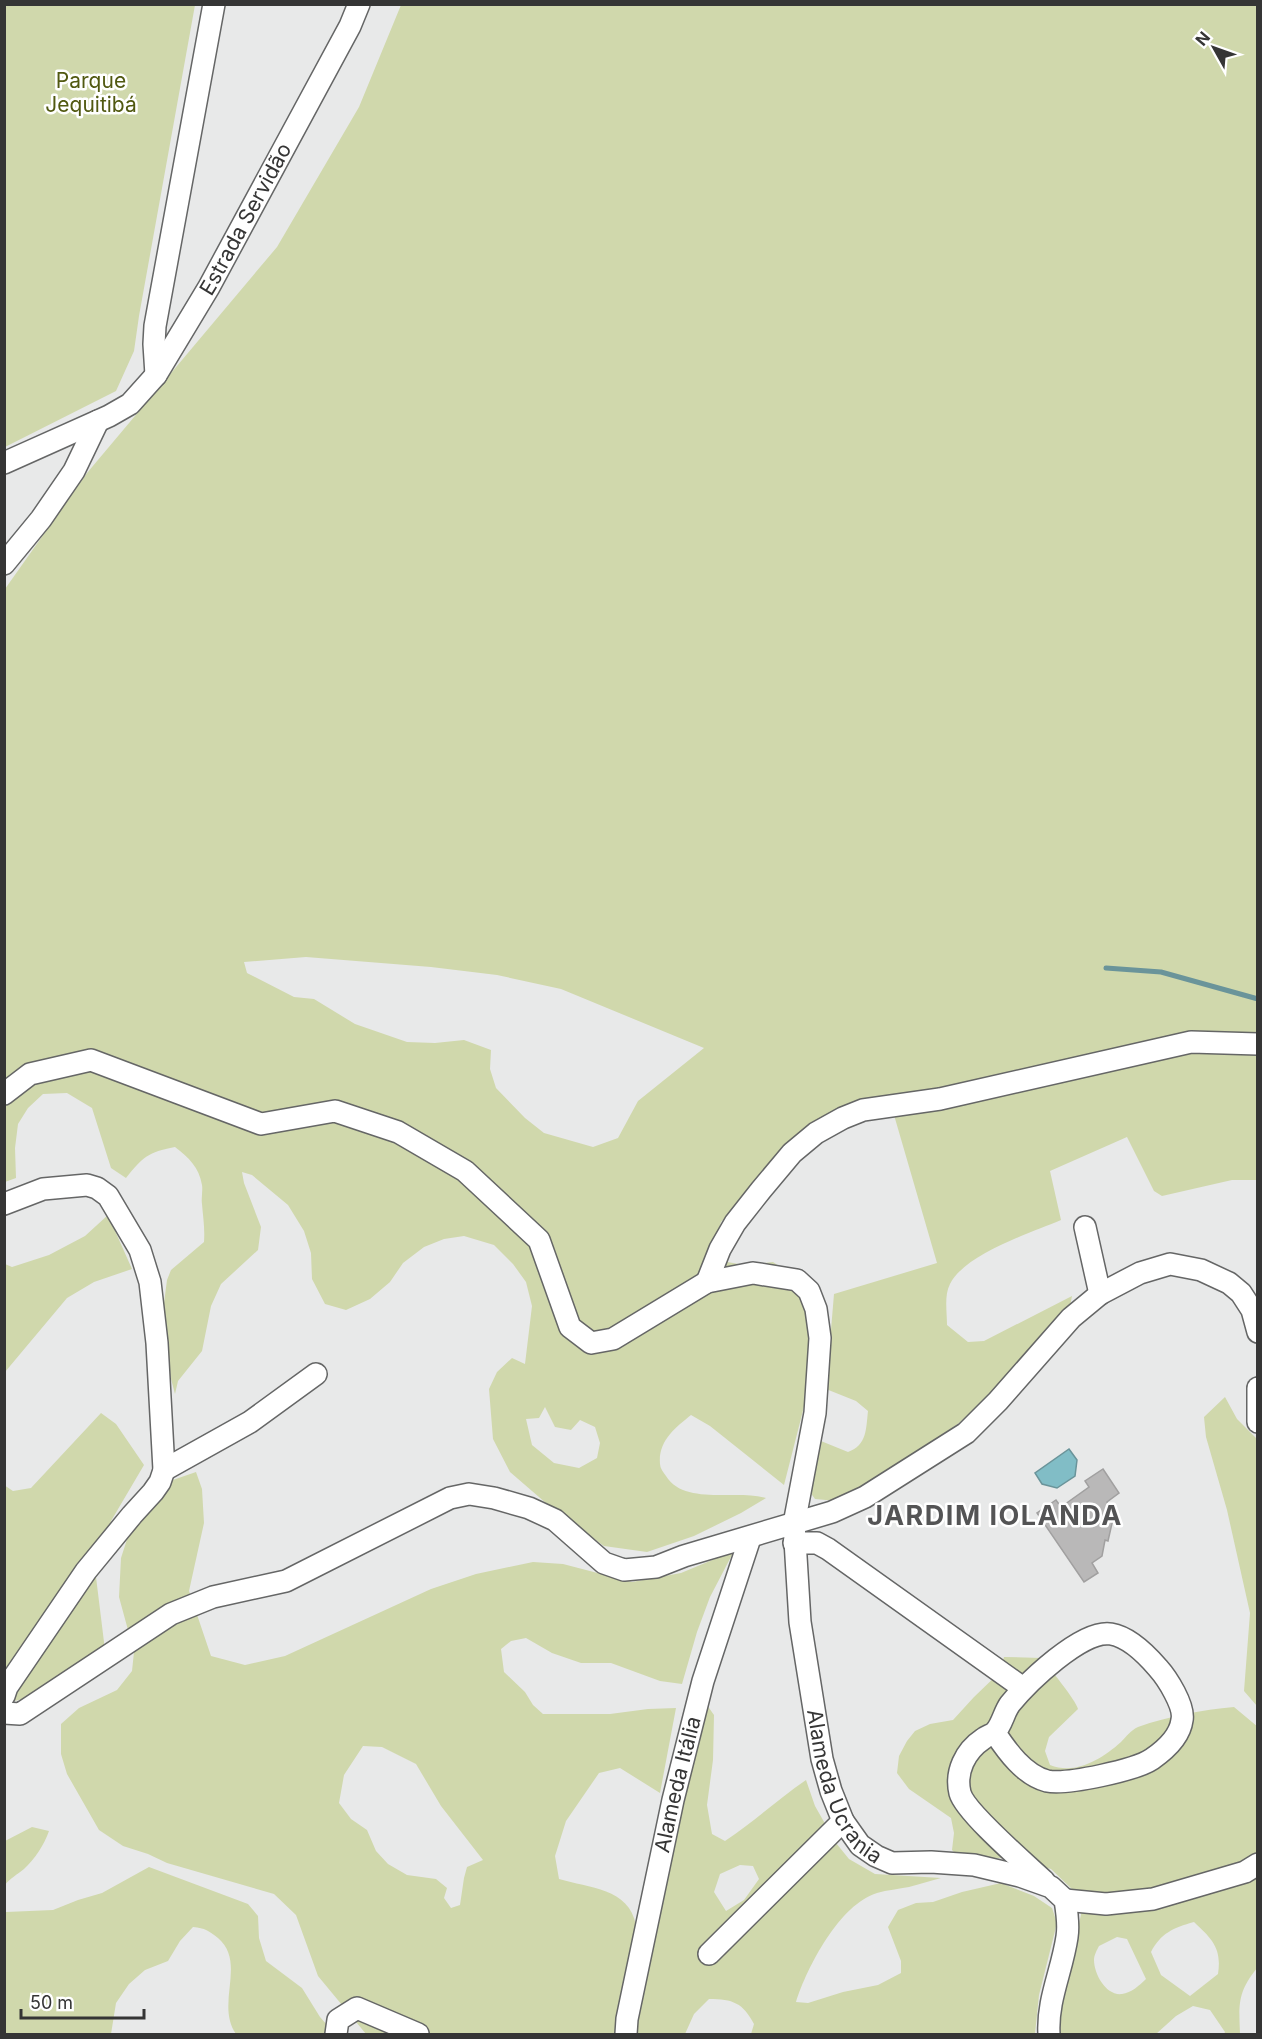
<svg xmlns="http://www.w3.org/2000/svg" width="1262" height="2039" viewBox="0 0 1262 2039" font-family="Inter,sans-serif">
<style>
.green{fill:#d0d8ac;fill-rule:evenodd}
.water{fill:#81bdc6;stroke:#6a949a;stroke-width:1.5}
.lines{fill:none;stroke-linecap:round;stroke-linejoin:round}
.stream{stroke:#6a949a;stroke-width:5}
.building{fill:#b9b8b8;stroke:#a1a0a0;stroke-width:1.5}
.minor-casing{stroke:#656666;stroke-width:24}
.minor{stroke:#fff;stroke-width:21}
.labels{text-anchor:middle;stroke-width:5;stroke-linejoin:round;paint-order:stroke}
.park-label{font-size:21px;fill:#515911;stroke:#fff}
.street-label{font-size:21px;fill:#353535;stroke:#fff}
.district-label{font-size:27px;font-weight:bold;letter-spacing:1.5px;fill:#545455;stroke:#fff}
</style>
<rect width="100%" height="100%" fill="#e8e9e9"/>
<g class="green">
<polygon points="5,4 195,5 139,316 134,351 116,391 5,447"/>
<path d="M401,5H1257V1036L1239,1033L1201,1032L965,1083L869,1099L796,1141L721,1222L713,1248L722,1261L744,1265L773,1262L792,1275L807,1301L814,1342L808,1391L784,1485L710,1426L691,1415C675,1428 658,1441 660,1464C660,1468 663,1472 666,1476C684,1506 738,1489 766,1498L741,1513L694,1536L647,1552L604,1546L554,1510L510,1472L493,1439L489,1389L497,1372L512,1358L525,1364L532,1306L526,1282L513,1264L494,1245L464,1236L444,1239L424,1247L403,1263L390,1282L370,1299L346,1310L325,1304L312,1279L311,1253L304,1231L288,1205L252,1175L242,1172L244,1183L261,1227L258,1250L221,1284L211,1306L202,1351L178,1381L175,1394L163,1349L164,1303L167,1280L171,1270L204,1242C205,1228 203,1217 202,1204C201,1198 203,1191 202,1185C199,1167 189,1158 175,1147C148,1152 143,1157 126,1178L111,1168L92,1108L67,1093L43,1094L28,1108L18,1124L15,1148L16,1178L5,1182V589L87,473L277,247L359,107ZM306,957L431,967L497,975L561,989L704,1048L638,1101L618,1138L593,1147L544,1133L525,1118L496,1088L490,1069L491,1050L464,1040L435,1043L407,1042L355,1024L314,999L294,997L247,973L244,962ZM545,1407L555,1427L571,1430L580,1420L595,1427L600,1443L597,1458L579,1468L554,1463L532,1445L526,1419L539,1418Z"/>
<path d="M1208,1051L1257,1054V1180H1232L1162,1196L1154,1191L1127,1137L1050,1171L1061,1220C1030,1233 965,1254 950,1284C944,1295 947,1312 947,1325L968,1342L984,1341L1072,1296L1070,1306L1002,1384L959,1423L885,1475L837,1501L815,1499L805,1485L816,1439L848,1452C867,1445 866,1429 868,1411L856,1401L826,1389L834,1294L937,1263L894,1115L1133,1064Z"/>
<polygon points="108,1215 132,1269 94,1282 67,1298 5,1372 5,1264 12,1267 49,1255 85,1236"/>
<polygon points="1225,1397 1237,1419 1257,1439 1257,1706 1244,1691 1250,1613 1227,1510 1206,1437 1204,1417"/>
<polygon points="101,1413 116,1424 144,1465 111,1521 96,1577 104,1642 104,1656 37,1696 5,1703 4,1485 13,1491 31,1488"/>
<path d="M196,1472L202,1489L204,1523L189,1591L211,1656L245,1665L285,1656L431,1589L476,1574L533,1562L563,1564L632,1582L681,1573L734,1551L710,1597L697,1632L682,1684L660,1681L611,1663H581L552,1653L526,1638L511,1641L501,1649L504,1672L525,1692L533,1705L543,1714H610L648,1709L676,1708L660,1793L620,1768L599,1773L566,1821L555,1856L559,1879C589,1888 629,1888 636,1925L616,2034H366L318,1976L296,1915L274,1894L167,1863L148,1854L123,1846L99,1830L67,1774L61,1754V1724L79,1708L117,1690L132,1671L134,1652L119,1597L121,1558L130,1530L167,1482ZM363,1746L382,1747L416,1764L441,1806L483,1860L467,1867L464,1878L460,1905L451,1908L444,1898L447,1888L436,1879L407,1875L388,1864L376,1851L367,1830L351,1819L339,1803L344,1775Z"/>
<path d="M1004,1657L1042,1658C1049,1668 1076,1700 1078,1709L1049,1737L1045,1751L1050,1765C1075,1775 1101,1760 1121,1742C1126,1737 1131,1730 1138,1727C1169,1716 1202,1710 1234,1707L1258,1727L1257,1968C1237,1993 1239,2005 1240,2034H1224L1225,2032L1210,2010L1193,2006L1176,2016L1156,2034H1058L1057,2023L1082,1910L1074,1891L1051,1869L1008,1858L961,1859L952,1850L954,1833L951,1818L909,1789L897,1773L899,1756L907,1741L915,1731L930,1724L953,1720L974,1697L1000,1672ZM1194,1922C1212,1939 1222,1948 1218,1974L1190,1996L1161,1975L1151,1952C1161,1933 1173,1928 1194,1922ZM1117,1937L1127,1939L1146,1979C1140,1985 1131,1993 1122,1994C1106,1996 1094,1974 1094,1960C1094,1955 1097,1950 1099,1946Z"/>
<path d="M702,1698L714,1715L713,1760L707,1805L712,1834L725,1841C754,1822 778,1799 806,1780L815,1806L836,1843L849,1859L875,1874L941,1878C930,1881 920,1884 909,1887C899,1889 887,1890 877,1893C840,1904 807,1967 796,2002L808,2003L843,1992L878,1985L901,1973V1961L888,1927L898,1910L916,1903L933,1902L962,1892L1001,1883L1034,1896L1052,1908L1057,1923L1039,1995L1035,2034H751L754,2024C743,2003 733,1999 709,1999L694,2014L685,2034H636L661,1879ZM740,1865L753,1866L759,1879L744,1900L726,1911L714,1892L720,1874Z"/>
<path d="M32,1827L49,1831C44,1845 35,1859 24,1869C17,1875 10,1878 5,1885V1841Z"/>
<path d="M149,1867L248,1904L258,1916L259,1938L266,1961L302,1988L320,2017L335,2034H236C215,2004 247,1963 218,1938C209,1931 205,1928 193,1927L180,1941L168,1961L145,1970L129,1984L116,2003L111,2034H5L4,1910L6,1912L53,1910L78,1900L102,1893Z"/>
</g>
<polygon class="water" points="1069,1449 1077,1460 1075,1476 1057,1488 1042,1484 1035,1473"/>
<g class="lines">
<polyline class="stream" points="1106,968 1161,972 1258,999"/>
</g>
<polygon class="building" points="1103,1469 1119,1493 1107,1502 1113,1519 1108,1541 1105,1540 1102,1556 1092,1563 1098,1573 1084,1582 1037,1513 1056,1500 1061,1507 1089,1487 1085,1481"/>
<g class="lines">
<defs>
<g id="minor">
<polyline points="156,375 154,344 155,326 214,4"/>
<path id="s1" d="M4,463L109,416L130,404L156,375L209,287L350,26L359,4"/>
<polyline points="4,564 41,519 74,471 98,421"/>
<path id="s2" d="M4,1094L30,1074L91,1060L261,1124L335,1111L398,1132L465,1171L539,1240L570,1327L591,1343L613,1339L707,1282L753,1273L797,1280L809,1291L816,1309L820,1338L815,1413L794,1524L800,1622L822,1759L831,1791L843,1821L860,1845L876,1856L892,1863L931,1862L974,1865L1020,1876L1051,1887L1065,1900C1067,1912 1069,1925 1067,1937C1062,1971 1047,2000 1049,2034"/>
<polyline points="4,1204 43,1189 87,1185 97,1188 108,1196 140,1250 150,1282 157,1343 164,1470 160,1482 153,1492 132,1515 86,1571 7,1687 4,1696"/>
<polyline points="1085,1227 1100,1294"/>
<polyline points="707,1282 720,1249 735,1223 761,1190 792,1153 816,1133 843,1118 863,1110 940,1099 1191,1042 1258,1044"/>
<polyline points="1258,1388 1258,1422"/>
<polyline points="164,1470 250,1422 316,1374"/>
<polyline points="794,1543 817,1543 828,1549 1023,1688"/>
<polyline points="4,1713 20,1714 171,1614 213,1597 286,1581 450,1498 469,1494 494,1498 529,1508 555,1520 604,1563 624,1570 656,1567 684,1556 832,1512 865,1497 966,1433 998,1401 1071,1318 1100,1294 1140,1273 1170,1264 1201,1270 1229,1283 1241,1293 1252,1310 1258,1332"/>
<path d="M995,1733C1007,1751 1024,1775 1047,1781C1067,1785 1136,1770 1152,1759C1165,1750 1180,1736 1182,1720C1185,1706 1167,1678 1158,1668C1146,1654 1129,1637 1111,1634C1082,1629 1027,1683 1010,1704C1004,1712 1002,1725 995,1732C992,1735 986,1736 983,1739C965,1751 955,1772 960,1793C965,1812 1027,1865 1044,1881"/>
<polyline points="1065,1900 1106,1904 1153,1899 1245,1872 1258,1864"/>
<polyline points="709,1954 843,1821"/>
<polyline points="336,2034 338,2020 357,2008 418,2034"/>
<path id="s3" d="M626,2034L627,2019L673,1800L703,1681L750,1538"/>
</g>
</defs>
<use href="#minor" class="minor-casing"/>
<use href="#minor" class="minor"/>
</g>
<g class="labels">
<g class="park-label">
<text x="91" y="88">Parque<tspan x="91" dy="24">Jequitibá</tspan></text>
</g>
<g class="street-label">
<text dy="7" stroke="none"><textPath href="#s1" startOffset="358">Estrada Servidão</textPath></text>
<text dy="7" stroke="none"><textPath href="#s2" startOffset="1464">Alameda Ucrania</textPath></text>
<text dy="7" stroke="none"><textPath href="#s3" startOffset="255">Alameda Itália</textPath></text>
</g>
<g class="district-label">
<text x="995" y="1525">JARDIM IOLANDA</text>
</g>
</g>
<rect width="1262" height="2039" fill="none" stroke="#353535" stroke-width="12"/>
<g transform="translate(1214 48) rotate(310)" stroke="#ffffff" stroke-width="4.5" paint-order="stroke">
<path d="M0-4.5L10 22L0 15L-10 22Z" fill="#353535"/>
<text y="-9" font-size="16" font-weight="bold" text-anchor="middle" fill="#353535">N</text>
</g>
<path d="M21 2009v9h123v-9" fill="none" stroke="#353535" stroke-width="3"/>
<text x="30" y="2009" font-size="18" fill="#353535" stroke="#ffffff" stroke-width="4.5" paint-order="stroke">50 m</text>
</svg>
